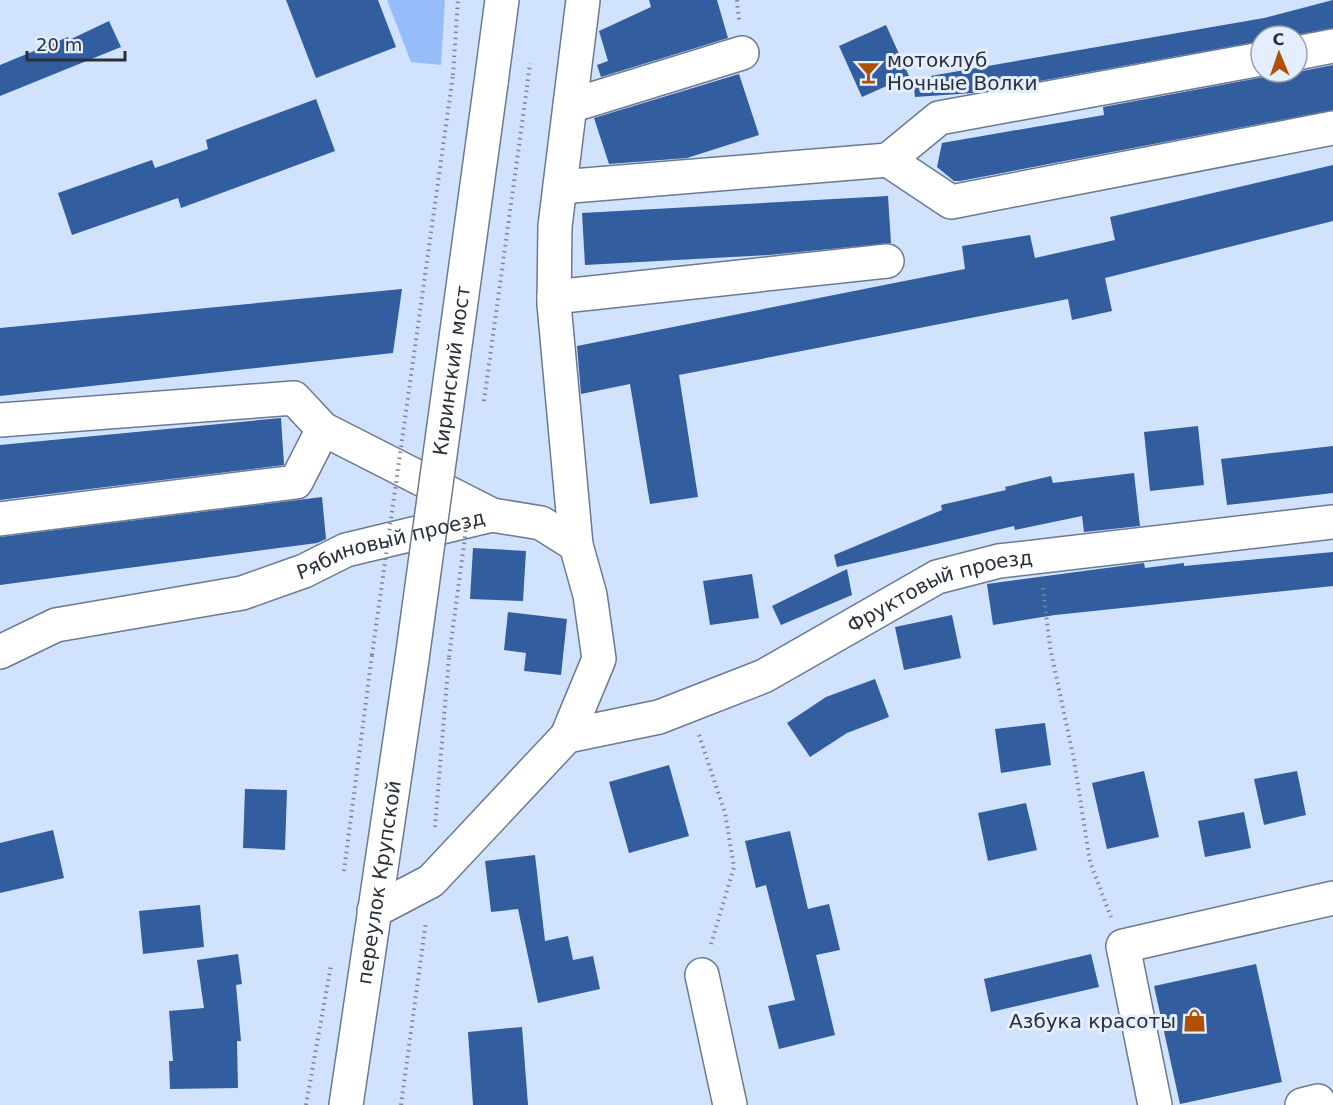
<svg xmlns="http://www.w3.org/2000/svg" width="1333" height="1105" viewBox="0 0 1333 1105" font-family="'DejaVu Sans',sans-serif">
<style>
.grass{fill:#96bdf9}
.building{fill:#325d9f}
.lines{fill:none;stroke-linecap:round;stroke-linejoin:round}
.minor-casing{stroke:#6b7a91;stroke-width:36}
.path{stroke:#7a8698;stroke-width:4;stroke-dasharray:1.5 4.5;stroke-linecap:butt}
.minor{stroke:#fff;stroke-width:33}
.minor-bridge-casing{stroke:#6b7a91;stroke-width:36;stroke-linecap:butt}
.path-bridge{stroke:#7a8698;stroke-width:4;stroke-dasharray:1.5 4.5;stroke-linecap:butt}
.minor-bridge{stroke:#fff;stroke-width:33}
.labels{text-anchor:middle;stroke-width:6;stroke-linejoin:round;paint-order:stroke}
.poi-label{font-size:20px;fill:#29303a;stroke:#e4eefe;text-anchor:start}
.street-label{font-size:20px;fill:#29303a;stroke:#e4eefe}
</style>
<rect width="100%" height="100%" fill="#d1e2fc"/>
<polygon class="grass" points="387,0 445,0 441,65 411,62"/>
<g class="building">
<polygon points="286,0 378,0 396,47 316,78"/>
<polygon points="649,0 717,0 728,38 601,77 597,65 608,61 599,31 651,7"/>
<polygon points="1333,0 1333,28 1290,36 1261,36 1261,41 973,93 915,97 913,79 1264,18"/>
<polygon points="109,21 121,47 0,96 0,65 68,37 69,40"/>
<polygon points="886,25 909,76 862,97 839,46"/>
<polygon points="1333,65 1333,110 960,181 954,181 937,167 942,143 1104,115 1103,107 1264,77 1274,72 1297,72"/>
<polygon points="739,74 759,135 687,158 609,164 594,118"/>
<polygon points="316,99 335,151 181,208 178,198 72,235 58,193 152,160 155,168 208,149 206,140"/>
<polygon points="1333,165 1333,221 1105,278 1112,311 1072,320 1068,299 679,375 698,497 650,504 630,384 581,394 577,346 965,269 962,246 1030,235 1035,258 1115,240 1110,217"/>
<polygon points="888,196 891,243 769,255 585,265 582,213"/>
<polygon points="402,289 393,353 0,396 0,328"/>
<polygon points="281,418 284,465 0,500 0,445"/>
<polygon points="1198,426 1204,485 1150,491 1144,432"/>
<polygon points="1333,446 1333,493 1227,505 1221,459"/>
<polygon points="1134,473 1140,526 1084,532 1082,516 1015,530 1014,526 837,567 834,555 942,510 941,505 1006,490 1005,487 1051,476 1053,483"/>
<polygon points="322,497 326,539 317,543 0,585 0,537"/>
<polygon points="473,548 526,551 523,601 470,599"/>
<polygon points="1333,552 1333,586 1055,615 993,625 987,584 1144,563 1145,568 1184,563 1184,566"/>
<polygon points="847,569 852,595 781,625 772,606"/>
<polygon points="752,574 759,618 710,625 703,581"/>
<polygon points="508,612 567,619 561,675 524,671 526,653 504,650"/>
<polygon points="952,615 961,658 904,670 895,627"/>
<polygon points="875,679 889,717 847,733 810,757 787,723 826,697"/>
<polygon points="1045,723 1051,765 1001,773 995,729"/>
<polygon points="669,765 689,836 629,853 609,782"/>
<polygon points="1144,771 1159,837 1107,849 1092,783"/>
<polygon points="1297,771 1306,815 1264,825 1254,779"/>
<polygon points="245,789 287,790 285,850 243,848"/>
<polygon points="1026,803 1037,850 988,861 978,813"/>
<polygon points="1244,812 1251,848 1205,857 1198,821"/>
<polygon points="53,830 64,878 0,893 0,843"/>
<polygon points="790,831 808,909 829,904 840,950 816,955 835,1035 779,1049 768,1006 795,1000 766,885 756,888 745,841"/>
<polygon points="535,855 545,941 568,936 573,960 593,956 600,989 538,1003 518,909 491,912 485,861"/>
<polygon points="200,905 204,947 143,954 139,911"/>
<polygon points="238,954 242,984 236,985 241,1041 237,1041 238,1088 170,1089 169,1061 173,1061 169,1011 204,1008 197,960"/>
<polygon points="1091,954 1099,987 991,1012 984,979"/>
<polygon points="1256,964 1282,1082 1180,1104 1154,986"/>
<polygon points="522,1027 528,1105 473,1105 468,1032"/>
</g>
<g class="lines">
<defs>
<g id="minor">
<polyline points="1297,53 1333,46"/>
<polyline points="491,83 502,0"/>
<polyline points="570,106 742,53"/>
<polyline points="888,160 951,202 1333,128"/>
<polyline points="560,187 888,160 939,118 1261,59"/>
<polyline points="554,297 887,261"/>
<polyline points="0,420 294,398 323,429 492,515"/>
<polyline points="0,519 296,482 323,429"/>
<polyline points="576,545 554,304 555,226 583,0"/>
<path id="s1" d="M0,652L56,625L242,593L304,571L346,550L492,515L541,523L576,545L590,595L599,659L567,736L431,881L374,911"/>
<path id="s2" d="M567,736L659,717L764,676L937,577L999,561L1333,522"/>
<polyline points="702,975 730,1105"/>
<path id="s3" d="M346,1105L412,659"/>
<polyline points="1155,1105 1123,946 1333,898"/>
<polyline points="1302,1105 1318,1101 1319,1105"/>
</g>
</defs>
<use href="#minor" class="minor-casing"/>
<g class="path">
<polyline points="737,0 739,20"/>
<polyline points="453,75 458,0"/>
<polyline points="527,87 530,63"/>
<polyline points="1043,588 1050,647 1074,760 1090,862 1111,917"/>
<polyline points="699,735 725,813 734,867 711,944"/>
<polyline points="435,827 449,657"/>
<polyline points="344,871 372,655"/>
<polyline points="306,1105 331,965"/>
<polyline points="401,1105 426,921"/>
</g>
<use href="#minor" class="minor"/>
<defs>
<g id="minor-bridge">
<path id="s4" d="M412,659L491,83"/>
</g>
</defs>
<use href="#minor-bridge" class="minor-bridge-casing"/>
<g class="path-bridge">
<polyline points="484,401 527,87"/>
<polyline points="372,655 453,75"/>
<polyline points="449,657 467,522"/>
</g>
<use href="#minor-bridge" class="minor-bridge"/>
</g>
<defs>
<symbol id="bar-bare" viewBox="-9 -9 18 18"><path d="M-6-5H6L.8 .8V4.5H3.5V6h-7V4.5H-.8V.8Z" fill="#b05008" stroke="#e4eefe" stroke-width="2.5" paint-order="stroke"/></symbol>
<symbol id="shop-bare" viewBox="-9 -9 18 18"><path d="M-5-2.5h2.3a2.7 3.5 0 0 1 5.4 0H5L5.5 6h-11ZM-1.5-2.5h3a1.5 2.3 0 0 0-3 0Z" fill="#b05008" stroke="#e4eefe" stroke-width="2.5" paint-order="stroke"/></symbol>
</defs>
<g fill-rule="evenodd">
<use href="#bar-bare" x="852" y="56" width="33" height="33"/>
<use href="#shop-bare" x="1178" y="1004" width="33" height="33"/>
</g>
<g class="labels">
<g class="poi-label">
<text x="887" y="67">мотоклуб<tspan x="887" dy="23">Ночные Волки</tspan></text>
<text x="1176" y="1028" text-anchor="end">Азбука красоты</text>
</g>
<g class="street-label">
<text dy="7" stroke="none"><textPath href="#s4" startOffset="291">Киринский мост</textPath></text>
<text dy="7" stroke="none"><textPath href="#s1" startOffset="408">Рябиновый проезд</textPath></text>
<text dy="7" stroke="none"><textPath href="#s2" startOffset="404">Фруктовый проезд</textPath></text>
<text dy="7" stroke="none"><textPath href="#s3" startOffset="225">переулок Крупской</textPath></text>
</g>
</g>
<g transform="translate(1279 54) rotate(358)"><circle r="28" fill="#e4eefe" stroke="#99a2b0" stroke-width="1.5"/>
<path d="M0-4.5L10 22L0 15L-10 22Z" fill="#b05008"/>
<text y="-9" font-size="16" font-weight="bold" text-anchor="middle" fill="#29303a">С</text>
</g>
<path d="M27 51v9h98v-9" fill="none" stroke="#29303a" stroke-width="3"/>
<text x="36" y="51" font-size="18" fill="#29303a" stroke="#e4eefe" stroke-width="4.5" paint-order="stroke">20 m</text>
</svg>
